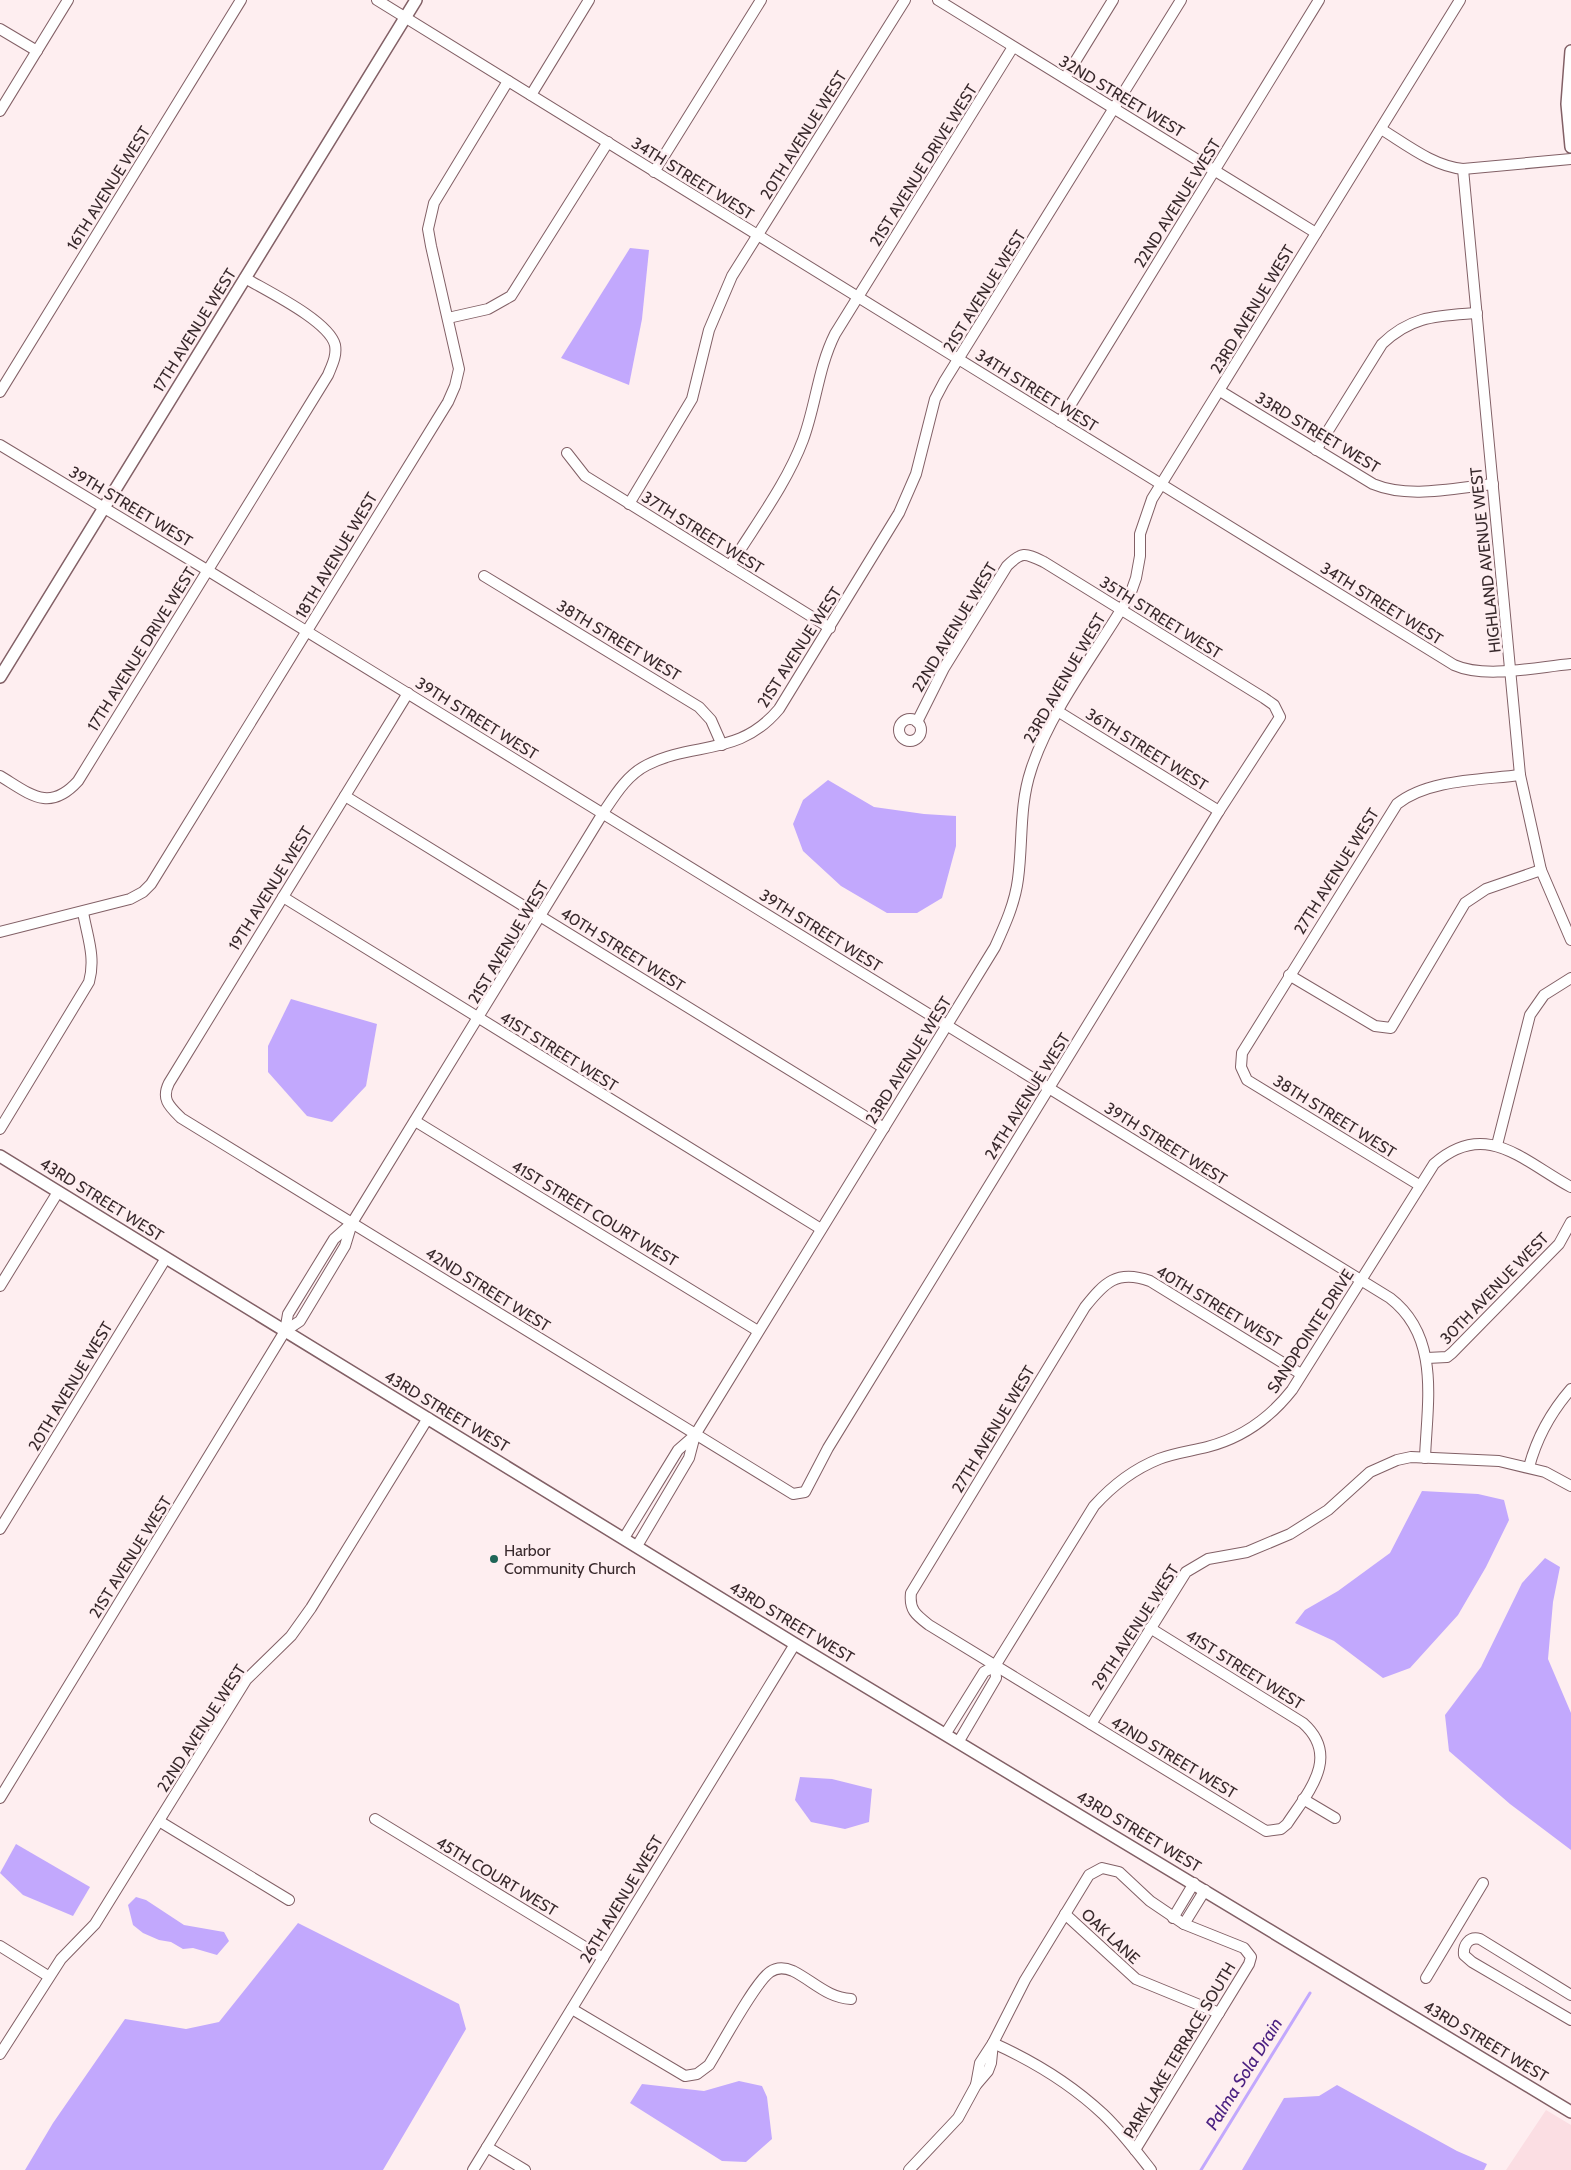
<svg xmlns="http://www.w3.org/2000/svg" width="1571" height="2170" viewBox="0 0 1571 2170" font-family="Cabin,sans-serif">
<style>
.built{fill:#fbdee3}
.water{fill:#c2a8fd}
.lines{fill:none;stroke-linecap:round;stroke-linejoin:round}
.stream{stroke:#c2a8fd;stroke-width:3}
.minor-casing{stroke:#826066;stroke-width:12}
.tertiary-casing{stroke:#826066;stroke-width:14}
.minor{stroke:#fff;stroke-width:10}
.tertiary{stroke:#fff;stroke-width:11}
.poi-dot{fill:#1f6557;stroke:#feeef0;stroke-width:2}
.labels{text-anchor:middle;stroke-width:5;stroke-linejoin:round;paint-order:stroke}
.street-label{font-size:16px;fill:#38292c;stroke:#feeef0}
.poi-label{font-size:16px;fill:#38292c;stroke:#feeef0;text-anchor:start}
.water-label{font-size:18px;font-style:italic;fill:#4b2182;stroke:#feeef0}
</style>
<rect width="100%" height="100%" fill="#feeef0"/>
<polygon class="built" points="1546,2110 1571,2125 1571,2170 1506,2170"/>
<g class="water">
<polygon points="630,248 649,250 642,319 629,385 561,358"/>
<polygon points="828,780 874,807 924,814 956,816 956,846 942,898 917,913 887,913 841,886 803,851 793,824 803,800"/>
<polygon points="291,999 377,1024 366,1086 332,1122 307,1116 268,1072 268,1046"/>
<polygon points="1422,1491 1478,1494 1504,1500 1509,1520 1486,1567 1458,1615 1410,1668 1383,1678 1334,1641 1295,1623 1305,1610 1338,1591 1390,1553"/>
<polygon points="1545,1558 1560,1567 1553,1602 1548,1659 1571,1713 1571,1850 1510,1804 1449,1751 1445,1715 1481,1667 1522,1583"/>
<polygon points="800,1777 832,1779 872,1789 869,1822 845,1829 811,1822 795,1800"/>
<polygon points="16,1844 90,1887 73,1916 23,1895 0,1873"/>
<polygon points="136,1897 146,1900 184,1925 224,1932 229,1941 217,1955 193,1948 183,1949 171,1942 159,1940 143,1933 133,1925 128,1905"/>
<polygon points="298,1923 459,2004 466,2029 383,2170 25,2170 53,2123 125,2019 186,2029 219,2022"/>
<polygon points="739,2081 762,2086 767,2097 772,2139 746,2162 722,2161 630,2103 642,2084 704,2091"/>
<polygon points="1337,2085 1457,2151 1487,2164 1484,2170 1242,2170 1284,2098 1319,2096"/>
</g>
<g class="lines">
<polyline class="stream" points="1201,2170 1310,1993"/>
<defs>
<g id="minor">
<path d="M377,0L1454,665C1485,679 1537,667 1571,664"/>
<polyline points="938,0 1316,233"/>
<polyline points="0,29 37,51"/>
<polyline points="1065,78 1113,0"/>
<polyline points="531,95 589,0"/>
<polyline points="0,111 68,0"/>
<path d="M1381,129C1407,145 1433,166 1463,169L1571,159"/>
<polyline points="1463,169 1520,775 1541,870 1571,940"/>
<polyline points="654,172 761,0"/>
<polyline points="448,318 488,309 511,296 608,142"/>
<path d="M1220,391L1373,484C1409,499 1454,488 1493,484"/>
<polyline points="0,392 241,0"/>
<polyline points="1060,422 1319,0"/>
<path d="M0,445L207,570L1390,1298C1441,1337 1427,1403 1425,1458"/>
<path d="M1316,450L1382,344C1412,315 1438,316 1477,313"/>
<polyline points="567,453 585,476 830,628"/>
<polyline points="629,504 692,399 709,330 732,276 905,0"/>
<path d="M730,566C755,525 786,485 803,440C816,405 818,368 835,334L1013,47"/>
<polyline points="484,576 699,707 711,720 722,745"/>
<path d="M408,693L169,1083C161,1099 169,1106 181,1118L793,1494L805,1492L828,1448L1219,811L1280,717L1274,705L1264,698L1044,562C1025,553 1022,551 1007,566L944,668L917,722"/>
<polyline points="1059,712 1219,811"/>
<circle cx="910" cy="730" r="11"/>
<path d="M0,776C30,794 49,813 78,781L328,375C332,365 337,356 335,345C329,321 267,291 245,278"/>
<polyline points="345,796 884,1128"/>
<polyline points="283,897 821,1229"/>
<polyline points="0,932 130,899 143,892 151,884 448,402 455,386 459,369 431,246 428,229 434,203 508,81"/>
<polyline points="1289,975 1375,1026 1391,1028 1465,903 1486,889 1541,870"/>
<polyline points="415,1121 758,1331"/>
<path d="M0,1129L89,982C96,957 87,936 83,912"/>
<polyline points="1497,1145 1530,1015 1544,995 1571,978"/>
<path d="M1419,1185L1247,1080L1241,1067L1242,1053L1397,804C1428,779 1482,780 1520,775"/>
<polyline points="0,1286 58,1192"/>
<path d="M285,1331L300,1321L345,1246L352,1223L603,813C615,795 627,775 647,765C694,741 739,757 779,709L899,513L916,474L935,399L944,382L1181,0"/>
<polyline points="1427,1358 1447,1357 1452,1353 1559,1244 1571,1222"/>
<path d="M1529,1467C1537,1437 1551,1412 1571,1389"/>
<polyline points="0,1529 166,1258"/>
<polyline points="624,1538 678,1450 694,1436"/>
<path d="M637,1546L689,1458L695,1435L995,947C1005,925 1015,903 1018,879C1023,842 1019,806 1031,770C1050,710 1098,650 1130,595L1136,578L1140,556V534L1152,499L1460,0"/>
<path d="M1150,1628L1303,1723C1341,1757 1308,1792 1287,1824L1281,1829L1266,1831L929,1625C916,1615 909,1610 911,1593L1085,1307C1104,1283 1117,1269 1150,1281L1301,1374"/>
<polyline points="1091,1724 1186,1572 1208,1559 1247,1552 1290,1534 1328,1510 1370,1472 1397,1460 1411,1457 1499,1461 1545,1472 1571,1486"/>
<polyline points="946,1733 984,1672 995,1666"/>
<path d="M959,1741L996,1678L995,1666L1094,1506C1112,1486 1134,1469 1159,1459C1174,1453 1191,1451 1207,1447C1242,1438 1270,1418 1292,1390L1434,1164C1486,1118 1524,1162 1571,1187"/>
<polyline points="0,1798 285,1331 288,1314 334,1239 352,1223"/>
<polyline points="1303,1799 1335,1818"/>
<polyline points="375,1819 603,1958"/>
<polyline points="159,1821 289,1900"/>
<polyline points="1065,1914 1136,1979 1219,2013"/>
<polyline points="1173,1918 1194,1883"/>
<polyline points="1184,1924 1205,1890"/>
<polyline points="0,1946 48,1976"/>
<polyline points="1426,1978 1483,1883"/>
<path d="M1571,1995L1480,1939C1469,1936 1463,1945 1464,1955L1472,1962L1571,2020"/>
<path d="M572,2009L685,2076L697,2074L709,2065C721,2046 755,1982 770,1972C777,1967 786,1968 793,1971C813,1981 828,1998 851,1999"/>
<polyline points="0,2054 61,1959 95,1924 246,1680 291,1636 311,1608 428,1418"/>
<path d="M976,2085L980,2063L993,2043C1031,2060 1072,2085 1103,2114C1121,2131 1136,2151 1151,2170"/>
<polyline points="487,2147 525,2170"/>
<polyline points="473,2170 795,1644"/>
<polyline points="909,2170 958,2118 976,2085 988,2071 991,2063 993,2043 1025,1980 1089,1875 1102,1868 1119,1872 1150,1901 1184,1924 1244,1948 1251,1957 1249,1964 1135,2150"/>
</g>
<g id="tertiary">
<polyline points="1571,51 1567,104 1571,147"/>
<polyline points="0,677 416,0"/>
<polyline points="0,1156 795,1644 1571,2112"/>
</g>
</defs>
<use href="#minor" class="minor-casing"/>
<use href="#tertiary" class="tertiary-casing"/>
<use href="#minor" class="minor"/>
<use href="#tertiary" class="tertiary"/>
</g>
<circle class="poi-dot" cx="494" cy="1559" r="5"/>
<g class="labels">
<g class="street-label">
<text transform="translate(1122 96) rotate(31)" y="6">32ND STREET WEST</text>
<text transform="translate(803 135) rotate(-58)" y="6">20TH AVENUE WEST</text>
<text transform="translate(923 165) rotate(-58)" y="6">21ST AVENUE DRIVE WEST</text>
<text transform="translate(693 178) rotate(32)" y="6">34TH STREET WEST</text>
<text transform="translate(108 188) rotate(-58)" y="6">16TH AVENUE WEST</text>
<text transform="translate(1177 203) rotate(-58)" y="6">22ND AVENUE WEST</text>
<text transform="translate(984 291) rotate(-58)" y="6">21ST AVENUE WEST</text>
<text transform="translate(1252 309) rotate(-59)" y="6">23RD AVENUE WEST</text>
<text transform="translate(194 330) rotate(-58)" y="6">17TH AVENUE WEST</text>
<text transform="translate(1037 390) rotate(32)" y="6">34TH STREET WEST</text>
<text transform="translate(1318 432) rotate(31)" y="6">33RD STREET WEST</text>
<text transform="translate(131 506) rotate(31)" y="6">39TH STREET WEST</text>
<text transform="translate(703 532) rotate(32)" y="6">37TH STREET WEST</text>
<text transform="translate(336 555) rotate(-59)" y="6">18TH AVENUE WEST</text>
<text transform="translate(1485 560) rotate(-96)" y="6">HIGHLAND AVENUE WEST</text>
<text transform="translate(1382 603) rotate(32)" y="6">34TH STREET WEST</text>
<text transform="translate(1161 617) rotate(32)" y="6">35TH STREET WEST</text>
<text transform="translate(954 627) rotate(-59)" y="6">22ND AVENUE WEST</text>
<text transform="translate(619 640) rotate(31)" y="6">38TH STREET WEST</text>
<text transform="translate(799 647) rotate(-57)" y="6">21ST AVENUE WEST</text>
<text transform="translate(141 649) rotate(-58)" y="6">17TH AVENUE DRIVE WEST</text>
<text transform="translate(1064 678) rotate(-60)" y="6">23RD AVENUE WEST</text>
<text transform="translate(477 718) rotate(32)" y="6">39TH STREET WEST</text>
<text transform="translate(1147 749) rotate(32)" y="6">36TH STREET WEST</text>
<text transform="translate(1336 871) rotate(-58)" y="6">27TH AVENUE WEST</text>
<text transform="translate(270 888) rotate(-58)" y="6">19TH AVENUE WEST</text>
<text transform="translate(821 930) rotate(32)" y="6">39TH STREET WEST</text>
<text transform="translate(508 942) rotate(-59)" y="6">21ST AVENUE WEST</text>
<text transform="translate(623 949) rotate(32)" y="6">40TH STREET WEST</text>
<text transform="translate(559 1051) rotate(32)" y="6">41ST STREET WEST</text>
<text transform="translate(908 1060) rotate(-58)" y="6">23RD AVENUE WEST</text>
<text transform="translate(1027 1096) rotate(-58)" y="6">24TH AVENUE WEST</text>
<text transform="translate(1335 1116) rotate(32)" y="6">38TH STREET WEST</text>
<text transform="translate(1166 1143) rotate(32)" y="6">39TH STREET WEST</text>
<text transform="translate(102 1199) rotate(32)" y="6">43RD STREET WEST</text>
<text transform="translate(595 1213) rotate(31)" y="6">41ST STREET COURT WEST</text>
<text transform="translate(1494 1288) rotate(-46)" y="6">30TH AVENUE WEST</text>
<text transform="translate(488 1289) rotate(32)" y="6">42ND STREET WEST</text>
<text transform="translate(1219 1306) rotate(31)" y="6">40TH STREET WEST</text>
<text transform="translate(1310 1331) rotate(-57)" y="6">SANDPOINTE DRIVE</text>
<text transform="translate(70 1386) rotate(-59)" y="6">20TH AVENUE WEST</text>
<text transform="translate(447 1411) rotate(31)" y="6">43RD STREET WEST</text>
<text transform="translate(993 1429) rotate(-59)" y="6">27TH AVENUE WEST</text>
<text transform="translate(130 1557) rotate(-58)" y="6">21ST AVENUE WEST</text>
<text transform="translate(792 1622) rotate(31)" y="6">43RD STREET WEST</text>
<text transform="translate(1135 1627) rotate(-57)" y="6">29TH AVENUE WEST</text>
<text transform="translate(1245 1669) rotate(32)" y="6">41ST STREET WEST</text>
<text transform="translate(201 1728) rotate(-57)" y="6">22ND AVENUE WEST</text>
<text transform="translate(1174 1757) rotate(31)" y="6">42ND STREET WEST</text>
<text transform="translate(1139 1831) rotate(31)" y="6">43RD STREET WEST</text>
<text transform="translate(497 1876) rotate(31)" y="6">45TH COURT WEST</text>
<text transform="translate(621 1899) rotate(-59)" y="6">26TH AVENUE WEST</text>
<text transform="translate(1111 1936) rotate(43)" y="6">OAK LANE</text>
<text transform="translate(1486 2041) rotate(31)" y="6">43RD STREET WEST</text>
<text transform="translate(1179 2050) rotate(-59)" y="6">PARK LAKE TERRACE SOUTH</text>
</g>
<g class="poi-label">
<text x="504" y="1556">Harbor<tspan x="504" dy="18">Community Church</tspan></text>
</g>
<g class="water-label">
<text transform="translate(1244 2074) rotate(-58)" y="6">Palma Sola Drain</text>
</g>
</g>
</svg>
